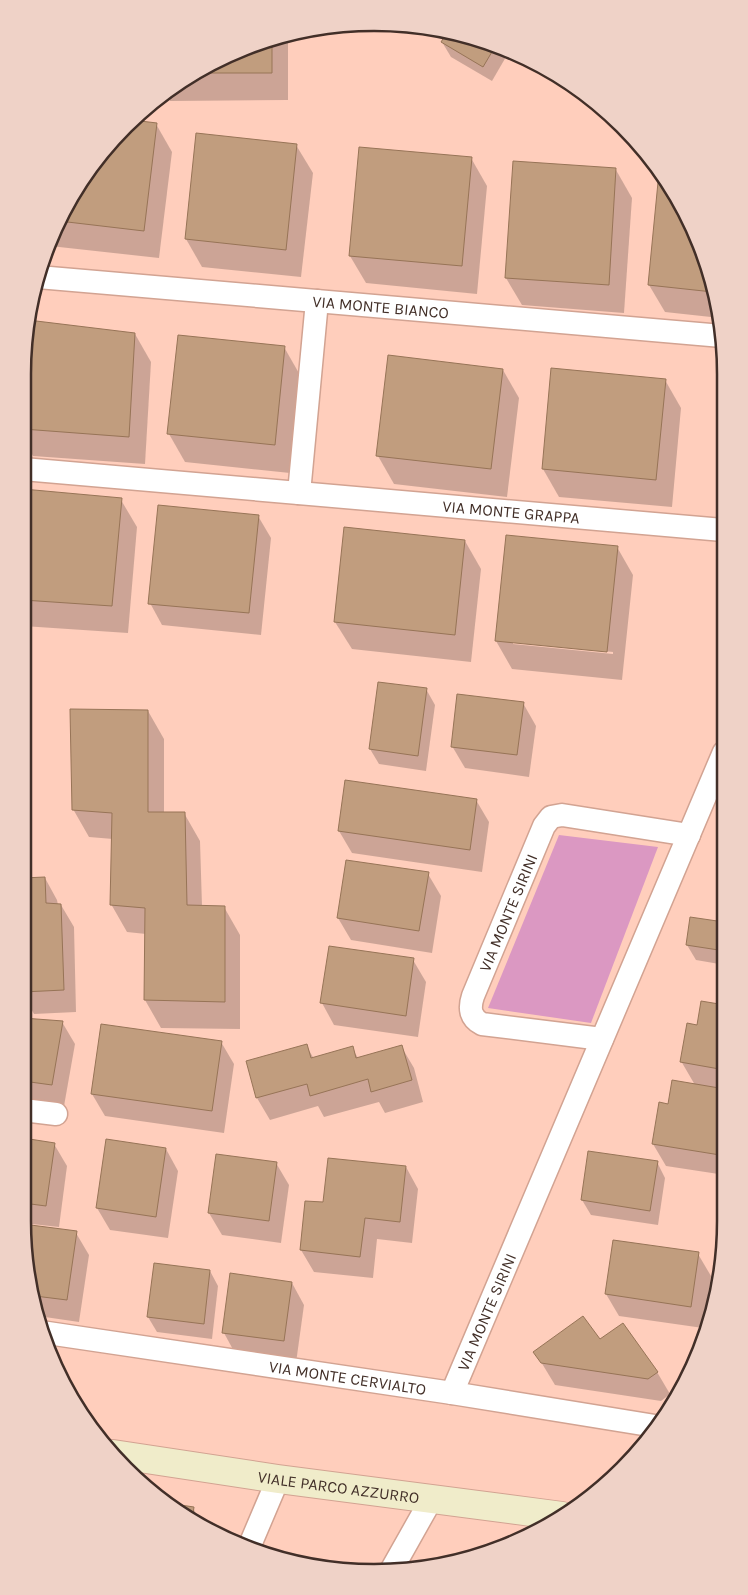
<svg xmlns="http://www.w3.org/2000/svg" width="748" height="1595" viewBox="0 0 748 1595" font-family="Karla,sans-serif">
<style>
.green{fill:#db98c2}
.shadow{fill:#0003;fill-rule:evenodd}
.building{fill:#c19d7e;stroke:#977457}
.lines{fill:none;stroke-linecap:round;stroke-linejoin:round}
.street-casing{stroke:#d2a392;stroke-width:25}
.secondary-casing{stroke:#d2a392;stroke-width:30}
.street{stroke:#fff;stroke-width:22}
.secondary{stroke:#f0ecca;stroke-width:28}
.labels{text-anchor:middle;stroke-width:5;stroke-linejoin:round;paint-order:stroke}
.street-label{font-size:16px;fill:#422f28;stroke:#fee0d5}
.rim{fill:none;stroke:#422f28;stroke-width:2.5}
</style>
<rect width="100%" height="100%" fill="#ffcebc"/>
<polygon class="green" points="559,835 658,847 591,1023 488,1008"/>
<g class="shadow">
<polygon points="449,31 510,50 492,81 451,57 442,42"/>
<polygon points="288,35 288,100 170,101 166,93 179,82 240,49"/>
<polygon points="131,121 156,124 172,152 159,258 50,246 48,243 49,239 82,178 126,125"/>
<polygon points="296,145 313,173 301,277 202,267 186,239"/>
<polygon points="471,158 487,186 477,294 366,283 350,256"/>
<polygon points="616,170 632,198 624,313 522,305 506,278"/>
<polygon points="660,174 699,239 720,318 665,312 649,285"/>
<polygon points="28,321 135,334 151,362 145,464 33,456 23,438 23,374"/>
<polygon points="284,347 300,375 290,473 185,462 169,434"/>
<polygon points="503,370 519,398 507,497 394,484 378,456"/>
<polygon points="665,380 681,408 672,507 559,497 543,469"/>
<polygon points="23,490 121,500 137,527 128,633 23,626"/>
<polygon points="258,516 271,538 261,635 162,625 150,603"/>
<polygon points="465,541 481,569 471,662 352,649 335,622"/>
<path d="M617,547L633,575L622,680L512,669L496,641ZM513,642L613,652V654L513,644Z"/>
<polygon points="379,683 426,689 435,705 426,771 379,764 370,749"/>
<polygon points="523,703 536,726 529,777 465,768 452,746"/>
<polygon points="148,711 164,739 164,813 184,813 200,841 202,906 224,907 240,935 240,1029 161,1028 145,1000 146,934 127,932 111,904 113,839 89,837 73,809"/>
<polygon points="476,800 489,822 482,872 352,853 339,831"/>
<polygon points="428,874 441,896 432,953 351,940 338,918"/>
<polygon points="45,878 57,900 58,905 61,905 74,927 76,1012 34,1014 23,994 23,879"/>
<polygon points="691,919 724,924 725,965 696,960 687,945"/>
<polygon points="413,960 426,982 418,1037 334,1025 322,1003"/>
<polygon points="725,1006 725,1175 666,1166 653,1144 669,1105 695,1085 681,1061 698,1026"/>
<polygon points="23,1019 62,1022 75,1044 64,1106 23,1101"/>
<polygon points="221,1042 234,1064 224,1133 105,1116 92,1094"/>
<polygon points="306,1045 314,1059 352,1048 358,1058 401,1046 414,1068 423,1102 385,1113 379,1102 324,1117 318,1106 270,1120 257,1098 247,1062"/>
<polygon points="23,1139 54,1144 67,1166 59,1227 23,1223"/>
<polygon points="166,1149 178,1171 168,1238 110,1230 97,1208"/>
<polygon points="657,1162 665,1178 658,1225 591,1215 582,1200"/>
<polygon points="276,1163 289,1185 281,1243 222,1235 209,1213"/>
<polygon points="406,1167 418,1189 412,1243 377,1239 373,1278 314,1272 301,1250 324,1204"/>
<polygon points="23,1225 76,1233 89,1255 79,1322 38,1316"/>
<polygon points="614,1242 698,1254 711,1276 703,1328 619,1316 606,1294"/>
<polygon points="210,1271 218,1286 212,1339 157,1332 148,1317"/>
<polygon points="292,1283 304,1305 296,1363 236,1355 224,1333"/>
<polygon points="600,1341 657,1372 670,1394 661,1401 555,1385 535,1352"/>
<polygon points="170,1505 193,1508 204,1528 198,1525"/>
</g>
<g class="building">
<polygon points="448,31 496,45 483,67 441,42"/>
<polygon points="272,39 272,73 195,73 240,49"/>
<polygon points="132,120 157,123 144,231 59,221 82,178 126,125"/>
<polygon points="196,133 297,144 286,250 185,239"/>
<polygon points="359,147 472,157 462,266 349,256"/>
<polygon points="513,161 616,168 609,285 505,278"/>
<polygon points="659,172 699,239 713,292 648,285"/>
<polygon points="28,320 135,333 129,437 23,429 23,374"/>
<polygon points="178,335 285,346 275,445 167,434"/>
<polygon points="388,355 503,369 491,469 376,456"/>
<polygon points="551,368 666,379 656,480 542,469"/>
<polygon points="23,489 122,498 112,606 23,600"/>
<polygon points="158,505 259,515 249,613 148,604"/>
<polygon points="344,527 465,540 455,635 334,622"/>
<polygon points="506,535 618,546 607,652 495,641"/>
<polygon points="378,682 427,688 418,756 369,749"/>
<polygon points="457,694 524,702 517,755 451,747"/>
<polygon points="70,709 148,710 148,812 185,812 187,905 225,906 225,1002 144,1000 145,908 110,905 112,813 72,810"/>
<polygon points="345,780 477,799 470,850 338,831"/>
<polygon points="346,860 429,872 419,931 337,918"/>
<polygon points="45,877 46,903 61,904 64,990 23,992 23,878"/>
<polygon points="690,917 724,922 725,951 686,945"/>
<polygon points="329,946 414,958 406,1016 320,1003"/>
<polygon points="701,1001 725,1005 725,1070 680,1062 687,1023 697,1025"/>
<polygon points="23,1018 63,1021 52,1085 23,1081"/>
<polygon points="101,1024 222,1041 212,1111 91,1094"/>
<polygon points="307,1044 311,1058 353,1046 356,1058 402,1045 412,1080 371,1092 368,1079 310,1096 307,1084 256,1098 246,1061"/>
<polygon points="672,1080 725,1089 725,1120 720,1155 652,1144 659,1102 668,1104"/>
<polygon points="23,1138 55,1143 46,1206 23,1203"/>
<polygon points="106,1139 166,1148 156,1217 96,1208"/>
<polygon points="588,1151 658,1161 650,1211 581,1200"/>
<polygon points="216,1154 277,1162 269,1221 208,1213"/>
<polygon points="328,1158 406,1166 400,1222 365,1218 360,1257 300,1250 305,1201 323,1202"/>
<polygon points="23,1224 77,1231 67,1300 35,1296"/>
<polygon points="613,1240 699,1252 691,1307 605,1294"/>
<polygon points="154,1263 210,1270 204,1324 147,1317"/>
<polygon points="230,1273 292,1282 284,1341 222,1333"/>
<polygon points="583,1316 600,1339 623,1323 658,1372 648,1379 541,1363 533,1352"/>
<polygon points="167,1503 194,1507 192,1521"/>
</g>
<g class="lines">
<defs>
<g id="street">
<path id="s1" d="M38,277L722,336"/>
<path id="s2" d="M23,469L723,530"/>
<polyline points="299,493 317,301"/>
<path id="s3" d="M602,1039L482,1024C470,1018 469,1008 473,996L544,826L551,817L562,815L689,835"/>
<polyline points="23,1110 56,1114"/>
<path id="s4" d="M41,1332L452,1393L655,1426"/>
<path id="s5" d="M452,1393L724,752"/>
<polyline points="250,1545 278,1479"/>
<polyline points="392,1569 432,1498"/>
</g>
<g id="secondary">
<path id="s6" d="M113,1454L278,1479L562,1516"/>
</g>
</defs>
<use href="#street" class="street-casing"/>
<use href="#secondary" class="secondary-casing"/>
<use href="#street" class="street"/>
<use href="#secondary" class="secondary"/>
</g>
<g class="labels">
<g class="street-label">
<text dy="6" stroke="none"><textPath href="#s1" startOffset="344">VIA MONTE BIANCO</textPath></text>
<text dy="6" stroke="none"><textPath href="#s2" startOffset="490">VIA MONTE GRAPPA</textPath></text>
<text dy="6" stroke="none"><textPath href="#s3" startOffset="244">VIA MONTE SIRINI</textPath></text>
<text dy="6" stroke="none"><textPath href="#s5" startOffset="88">VIA MONTE SIRINI</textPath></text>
<text dy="6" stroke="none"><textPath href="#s4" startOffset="310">VIA MONTE CERVIALTO</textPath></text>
<text dy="6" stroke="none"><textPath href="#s6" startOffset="228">VIALE PARCO AZZURRO</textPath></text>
</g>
</g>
<path d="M0 0H748V1595H0ZM374 31H374A343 343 0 0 1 717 374V1221A343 343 0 0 1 374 1564H374A343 343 0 0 1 31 1221V374A343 343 0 0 1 374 31Z" fill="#efd2c7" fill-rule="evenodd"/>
<path class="rim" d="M374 31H374A343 343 0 0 1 717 374V1221A343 343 0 0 1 374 1564H374A343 343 0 0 1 31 1221V374A343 343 0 0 1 374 31Z"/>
</svg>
